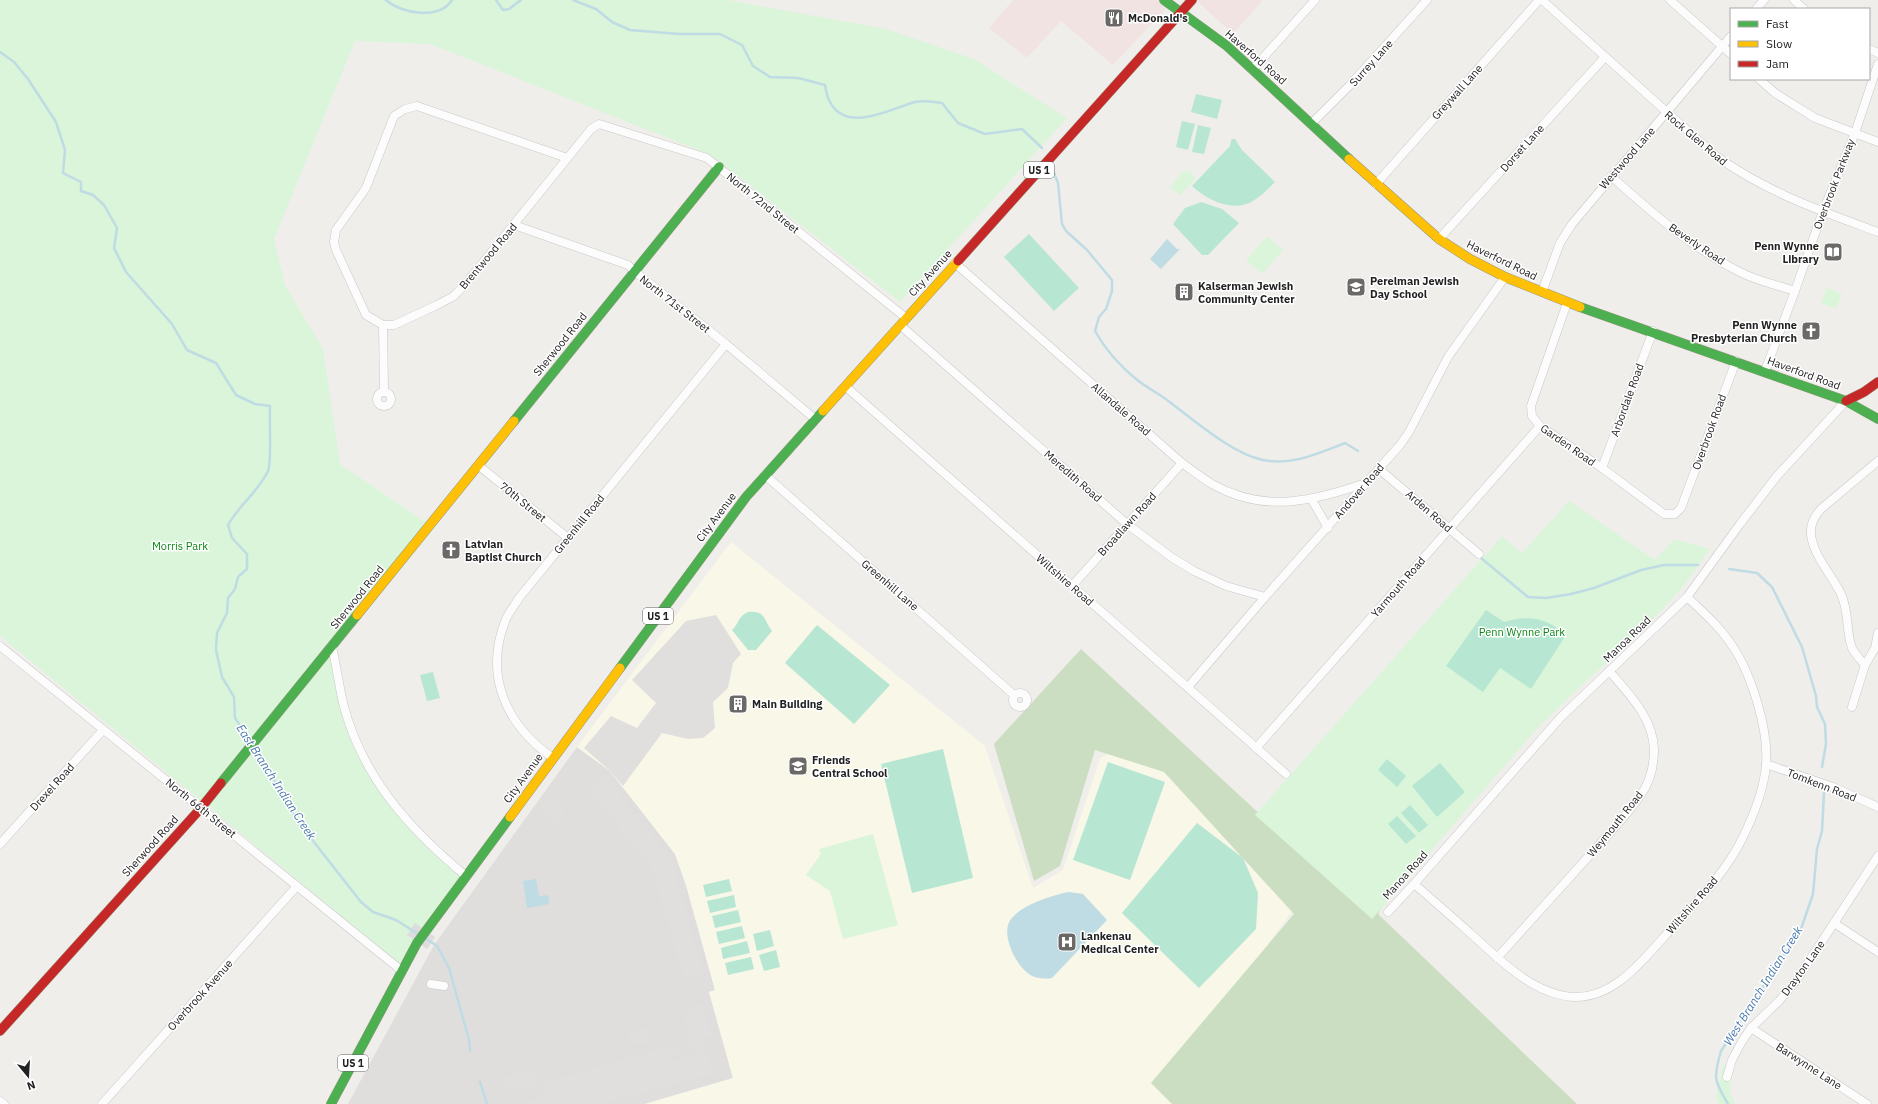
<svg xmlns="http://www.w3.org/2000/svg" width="1878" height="1104" viewBox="0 0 1878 1104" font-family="'IBM Plex Sans',sans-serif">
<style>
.residential{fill:#dfdedc}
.commercial{fill:#f1e3e1}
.education{fill:#f8f7e8}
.forest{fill:#cbdec1}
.park{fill:#daf5da}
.pitch{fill:#b7e6d2}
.parking{fill:#e0dfde}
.water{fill:#bfdbe3}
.pier{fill:#dedddd}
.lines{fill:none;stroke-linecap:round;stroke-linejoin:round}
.stream{stroke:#bfdbe3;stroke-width:2.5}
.street-casing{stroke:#c9c8c7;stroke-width:9}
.fast-casing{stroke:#999a82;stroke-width:10}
.slow-casing{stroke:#999a82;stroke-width:10}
.jam-casing{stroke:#999a82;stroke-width:10}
.street{stroke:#fdfcfc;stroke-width:8}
.fast{stroke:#4caf50;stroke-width:9}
.slow{stroke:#ffc107;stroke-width:9}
.jam{stroke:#c62828;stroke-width:9}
.labels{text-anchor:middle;stroke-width:3;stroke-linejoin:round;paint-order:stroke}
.shield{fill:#fff;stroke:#646464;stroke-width:1}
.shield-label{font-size:10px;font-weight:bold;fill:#222}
.poi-label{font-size:11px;font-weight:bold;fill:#222;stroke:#fff;text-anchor:start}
.street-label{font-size:11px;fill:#222;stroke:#fff}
.park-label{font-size:11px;fill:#0c8416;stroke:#fff}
.water-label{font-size:12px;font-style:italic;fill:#4a7aab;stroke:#fff}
</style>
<rect width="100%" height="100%" fill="#f0eeeb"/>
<polygon class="residential" points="577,747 610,771 675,854 686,885 715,990 709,992 733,1078 645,1104 348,1104 434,945"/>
<g class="commercial">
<polygon points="1013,0 1174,0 1113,65 1061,21 1027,58 989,28"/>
<polygon points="1196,0 1263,0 1233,34"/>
</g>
<polygon class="education" points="731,542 985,746 1033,888 1063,870 1100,758 1145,735 1305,894 1164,1085 1182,1104 645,1104 733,1078 709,992 715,990 686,885 675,854 610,771 577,747"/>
<polygon class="forest" points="1081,649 1264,818 1407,860 1378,914 1577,1104 1172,1104 1151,1083 1294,914 1164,772 1095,750 1060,866 1034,881 994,744"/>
<g class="park">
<polygon points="0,0 728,0 886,29 974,59 1067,118 900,302 711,155 430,44 355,41 274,239 285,285 323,349 340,464 430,525 331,645 342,704 386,799 417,838 460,876 399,963 0,636"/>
<polygon points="1187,171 1190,171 1196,179 1180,195 1171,188 1171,186 1182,172"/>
<polygon points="1267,236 1283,250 1262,274 1246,260"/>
<polygon points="1827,288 1842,294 1836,309 1821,303"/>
<polygon points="1569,501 1655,560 1674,539 1710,549 1684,585 1664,608 1540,725 1372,919 1255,815 1502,536 1522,553"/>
<polygon points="873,834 898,925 843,939 830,891 806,875 821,854 819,849"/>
<polygon points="1723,1065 1733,1069 1730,1090 1735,1104 1719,1104 1716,1097"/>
</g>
<g class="pitch">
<polygon points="1196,94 1222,100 1217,119 1191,112"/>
<polygon points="1182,121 1195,124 1188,150 1176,147"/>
<polygon points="1198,125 1211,128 1204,154 1192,152"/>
<path d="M1233,139H1235L1242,150L1275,182C1268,189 1261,196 1253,201C1233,213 1207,200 1192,186L1230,146L1231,140Z"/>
<polygon points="1201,202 1222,209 1239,223 1208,255 1202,255 1173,224 1185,208"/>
<polygon points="1029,234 1079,288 1054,311 1004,257"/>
<path d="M1486,610L1504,622C1529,615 1546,617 1566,635L1531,689L1500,668L1483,692L1446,666Z"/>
<path d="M748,612C766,610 764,621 772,631L756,650H748L732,630C739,624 738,616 748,612Z"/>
<polygon points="817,625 890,685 854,724 785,663"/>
<polygon points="433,672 440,698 427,701 420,675"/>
<polygon points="943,749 973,878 912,893 881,764"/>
<polygon points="1387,759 1406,776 1397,787 1378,770"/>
<polygon points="1108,762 1165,782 1130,880 1073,860"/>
<polygon points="1440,763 1465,792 1437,817 1412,786"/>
<polygon points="1410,805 1428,825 1419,833 1401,813"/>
<polygon points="1397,816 1416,836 1406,844 1388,824"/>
<polygon points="1197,823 1243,858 1258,893 1256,929 1199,988 1122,913"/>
<polygon points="729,879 732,891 706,897 703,885"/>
<polygon points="734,895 736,907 710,913 707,901"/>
<polygon points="738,910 741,922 715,928 712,916"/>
<polygon points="742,926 745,938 719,944 716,932"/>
<polygon points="770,930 774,946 757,951 753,934"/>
<polygon points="747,941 750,953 723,959 721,948"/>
<polygon points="776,950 780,967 764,971 759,955"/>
<polygon points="751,957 754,969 728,975 725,963"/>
</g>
<g class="parking">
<polygon points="716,615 741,654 733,663 728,688 713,702 715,728 703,738 688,739 662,733 623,786 610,771 584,748 611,716 637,728 656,703 632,680 686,621"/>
<polygon points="604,775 633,811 617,825 586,791"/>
<polygon points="551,795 562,809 562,814 565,817 556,825 540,805"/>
<polygon points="635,813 667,853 673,865 703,972 683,976 653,874 647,862 617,827"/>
<polygon points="702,1004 712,1035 702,1038 705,1050 691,1054 684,1018 691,1016 689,1006"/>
<polygon points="650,1029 649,1043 630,1043 629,1030"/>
<polygon points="672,1043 682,1051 671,1058 655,1064 544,1094 539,1084 507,1093 500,1080 532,1067 539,1084 659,1050"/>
<polygon points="706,1052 712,1074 601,1104 526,1104 525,1102"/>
</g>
<g class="water">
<polygon points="1167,239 1177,249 1180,249 1161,269 1150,259"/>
<polygon points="536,879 539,896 548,895 549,904 527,908 523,881"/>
<path d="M1069,892L1083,894L1107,920L1052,978C1044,979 1036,979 1029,974C1016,965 1004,940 1008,925C1013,907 1053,895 1069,892Z"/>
</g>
<polygon class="pier" points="415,923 435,937 427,949 407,935"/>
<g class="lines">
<g class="stream">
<path d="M386,0C402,14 439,20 452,0"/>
<polyline points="496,0 503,10 509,9 521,0"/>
<path d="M573,0L596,9L612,22L630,30L679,34H720L742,45L753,66L770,77L798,78L825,85C826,90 827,96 829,100C845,135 890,109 915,102C923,100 934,102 942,103L958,123L985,134L1022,129L1042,148"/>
<path d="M0,52L14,62L28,79L56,122L65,150L63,173L81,182V191L93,195L104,205L117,228L114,248L126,272L172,324L187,350L216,363L236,395L255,404L270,406C269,420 272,461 268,471C258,492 239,505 228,525L232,538L247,554V569L238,577L235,589L228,598L227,613L217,633L216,650L222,677L234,697L235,718L251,742"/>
<path d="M1054,173L1058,183L1062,224L1066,231L1087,250L1112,280V291L1106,309L1099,317L1095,331C1105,349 1120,366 1136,379C1147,388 1160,394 1171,403C1196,422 1233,454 1263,460C1292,466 1319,453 1345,443L1358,451"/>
<polyline points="1481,558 1528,597 1546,598 1571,594 1594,588 1641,570 1664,565 1698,565"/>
<polyline points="1729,569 1757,573 1772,587 1802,647 1816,696 1817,707 1825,724 1826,744 1822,767"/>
<polyline points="254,746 299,823 361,902 373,912 396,920 418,934"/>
<polyline points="425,938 437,946 449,968 469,1040 470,1051"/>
<polyline points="480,1082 487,1104"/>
<path d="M1728,1104C1714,1080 1713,1078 1721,1051L1801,929L1813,894L1817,849L1822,831L1824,793"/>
</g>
<defs>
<g id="street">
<path d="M1542,0L1716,156C1768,193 1819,210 1878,232"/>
<polyline points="1670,0 1731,54"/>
<polyline points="1794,0 1804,9"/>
<polyline points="1756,9 1764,0"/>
<polyline points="1869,49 1878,53"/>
<polyline points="1252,70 1315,0"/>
<polyline points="1759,79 1775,93 1815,118 1878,142"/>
<polyline points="1312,123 1349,86 1427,0"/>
<polyline points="567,158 417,106 405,109 394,116 366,188 336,230 334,242 336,250 366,315 383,325 394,325 437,305 454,296 468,281 591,129 599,124 707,158 906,318"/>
<path d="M1611,176C1651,212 1692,248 1740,272C1757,281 1777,285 1795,291"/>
<polyline points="1376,184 1539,0"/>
<polyline points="514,225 628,265 634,271 726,344 815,419"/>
<polyline points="1439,239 1605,57"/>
<path d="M955,263L1182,463C1192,470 1202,478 1212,484C1265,514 1312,501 1366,483"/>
<polyline points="1542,292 1560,243 1572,224 1731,36"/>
<polyline points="1567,303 1531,406 1532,416 1540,426 1602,468 1664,514 1675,514 1681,508 1736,361"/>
<polyline points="383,325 384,391"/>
<polyline points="900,325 1127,524 1171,557 1194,571 1226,586 1265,597"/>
<polyline points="1765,371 1795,291 1823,211 1855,133 1878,64"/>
<polyline points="845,386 1286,774"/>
<circle cx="384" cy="399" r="7"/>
<polyline points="478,465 568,538"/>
<polyline points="1602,468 1653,331"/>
<polyline points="1379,469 1479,554"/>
<polyline points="765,475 1014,695"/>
<polyline points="1312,500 1328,528"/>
<polyline points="1072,586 1182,463"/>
<polyline points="0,646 402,971"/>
<path d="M332,646C336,665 339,684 343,703C362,777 409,829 466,876"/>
<path d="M1865,665C1860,659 1853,653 1851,645C1846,628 1849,611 1841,594C1832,575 1814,557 1811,535C1810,524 1815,515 1822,508L1878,461"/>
<polyline points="1188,687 1265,597 1400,445 1409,432 1448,357 1505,277"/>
<circle cx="1020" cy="700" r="7"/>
<polyline points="1852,707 1865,665 1875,648 1878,633"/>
<polyline points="1256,748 1540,426"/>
<path d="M553,758C506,725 483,675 506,619C509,612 515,605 519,598L726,344"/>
<polyline points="1766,764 1833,787 1878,807"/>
<polyline points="0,844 103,730"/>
<path d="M1414,884C1433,900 1452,917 1470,933C1499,959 1533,995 1574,997C1614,998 1641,962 1665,936C1692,906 1724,876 1742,839C1753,817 1764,789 1766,765C1769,730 1751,672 1731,644C1719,626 1703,612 1687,597"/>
<polyline points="1388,912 1414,884 1561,717 1687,597 1740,524 1777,476 1846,401"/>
<polyline points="1834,923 1878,952"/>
<path d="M1497,958C1528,924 1558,890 1589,856C1608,834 1630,813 1645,788C1651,777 1654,762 1654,749C1653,718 1629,694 1610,672"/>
<polyline points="431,984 444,986"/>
<polyline points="1751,1028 1867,1104"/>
<polyline points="1727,1077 1732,1060 1741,1043 1751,1028 1779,1001 1796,981 1878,856"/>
<polyline points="0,1101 4,1104"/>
<polyline points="102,1104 297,886"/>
</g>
<g id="fast">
<polyline points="1164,0 1227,46 1349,159"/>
<polyline points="1580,307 1846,401 1878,419"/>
<polyline points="514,421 719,167"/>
<polyline points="620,668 746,497 823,411"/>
<polyline points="221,783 357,615"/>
<polyline points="331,1104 417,943 510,817"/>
</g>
<g id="slow">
<polyline points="1349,159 1439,239 1470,259 1505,277 1580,307"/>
<polyline points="823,411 958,261"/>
<polyline points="357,615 514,421"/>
<polyline points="510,817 620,668"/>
</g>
<g id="jam">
<polyline points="958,261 1192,0"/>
<polyline points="1846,401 1864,392 1878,382"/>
<polyline points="0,1031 201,808 221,783"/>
</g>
</defs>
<use href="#street" class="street-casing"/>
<use href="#fast" class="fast-casing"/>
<use href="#slow" class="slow-casing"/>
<use href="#jam" class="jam-casing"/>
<use href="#street" class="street"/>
<use href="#fast" class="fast"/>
<use href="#slow" class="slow"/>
<use href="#jam" class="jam"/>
</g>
<defs>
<symbol id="restaurant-square" viewBox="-11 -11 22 22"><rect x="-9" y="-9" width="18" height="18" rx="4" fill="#6a6968" stroke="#fff"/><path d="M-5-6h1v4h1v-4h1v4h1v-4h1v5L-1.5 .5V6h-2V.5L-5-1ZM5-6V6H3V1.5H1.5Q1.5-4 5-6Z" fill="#fff"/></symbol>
<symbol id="library-square" viewBox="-11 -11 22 22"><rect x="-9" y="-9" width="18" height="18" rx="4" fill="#6a6968" stroke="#fff"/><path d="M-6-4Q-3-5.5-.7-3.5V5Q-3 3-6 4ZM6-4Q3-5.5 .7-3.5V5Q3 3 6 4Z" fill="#fff"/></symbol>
<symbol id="school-square" viewBox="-11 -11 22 22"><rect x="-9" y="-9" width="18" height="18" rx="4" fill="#6a6968" stroke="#fff"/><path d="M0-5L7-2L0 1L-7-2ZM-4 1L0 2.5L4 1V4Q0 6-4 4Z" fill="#fff"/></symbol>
<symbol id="building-square" viewBox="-11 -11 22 22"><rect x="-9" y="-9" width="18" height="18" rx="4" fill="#6a6968" stroke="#fff"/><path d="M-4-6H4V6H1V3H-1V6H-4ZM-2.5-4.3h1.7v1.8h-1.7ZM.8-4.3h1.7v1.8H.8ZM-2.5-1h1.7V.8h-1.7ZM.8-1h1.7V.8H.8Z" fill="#fff"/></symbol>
<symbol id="church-square" viewBox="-11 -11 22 22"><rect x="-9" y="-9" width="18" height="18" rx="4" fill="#6a6968" stroke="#fff"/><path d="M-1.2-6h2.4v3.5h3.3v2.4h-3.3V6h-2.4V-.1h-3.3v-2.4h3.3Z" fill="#fff"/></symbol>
<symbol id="hospital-square" viewBox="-11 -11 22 22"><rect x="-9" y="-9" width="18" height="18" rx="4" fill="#6a6968" stroke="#fff"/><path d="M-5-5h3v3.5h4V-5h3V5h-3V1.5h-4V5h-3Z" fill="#fff"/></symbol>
</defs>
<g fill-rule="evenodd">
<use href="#restaurant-square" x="1103" y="7" width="22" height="22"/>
<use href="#library-square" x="1822" y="241" width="22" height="22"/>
<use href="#school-square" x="1345" y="276" width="22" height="22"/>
<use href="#building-square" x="1173" y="281" width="22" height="22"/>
<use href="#church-square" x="1800" y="320" width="22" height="22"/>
<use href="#church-square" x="440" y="539" width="22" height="22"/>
<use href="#building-square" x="727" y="693" width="22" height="22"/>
<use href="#school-square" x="787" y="755" width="22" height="22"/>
<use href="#hospital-square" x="1056" y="931" width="22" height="22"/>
</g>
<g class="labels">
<g class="shield">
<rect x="1024" y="162" width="30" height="16" rx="3"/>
<rect x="643" y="608" width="30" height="16" rx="3"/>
<rect x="338" y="1055" width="30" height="16" rx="3"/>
</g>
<g class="shield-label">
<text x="1039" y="174">US 1</text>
<text x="658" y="620">US 1</text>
<text x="353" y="1067">US 1</text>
</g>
<g class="poi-label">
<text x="1128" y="22">McDonald's</text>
<text x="1819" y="250" text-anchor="end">Penn Wynne<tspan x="1819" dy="13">Library</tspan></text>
<text x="1370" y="285">Perelman Jewish<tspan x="1370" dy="13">Day School</tspan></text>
<text x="1198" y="290">Kalserman Jewish<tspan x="1198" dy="13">Community Center</tspan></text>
<text x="1797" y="329" text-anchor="end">Penn Wynne<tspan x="1797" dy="13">Presbyterian Church</tspan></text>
<text x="465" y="548">Latvian<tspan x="465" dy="13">Baptist Church</tspan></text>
<text x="752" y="708">Main Building</text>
<text x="812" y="764">Friends<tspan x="812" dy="13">Central School</tspan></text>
<text x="1081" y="940">Lankenau<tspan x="1081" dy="13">Medical Center</tspan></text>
</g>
<g class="street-label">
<text transform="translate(1256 57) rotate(41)" y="4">Haverford Road</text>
<text transform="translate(1371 63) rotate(-48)" y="4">Surrey Lane</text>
<text transform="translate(1457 92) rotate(-48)" y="4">Greywall Lane</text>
<text transform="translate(1696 138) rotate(40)" y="4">Rock Glen Road</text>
<text transform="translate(1522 148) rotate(-48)" y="4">Dorset Lane</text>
<text transform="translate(1627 158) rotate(-49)" y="4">Westwood Lane</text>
<text transform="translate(1834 184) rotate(-69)" y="4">Overbrook Parkway</text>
<text transform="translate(763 203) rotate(39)" y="4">North 72nd Street</text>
<text transform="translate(1697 244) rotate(34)" y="4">Beverly Road</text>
<text transform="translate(488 256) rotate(-50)" y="4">Brentwood Road</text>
<text transform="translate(1502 260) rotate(26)" y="4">Haverford Road</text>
<text transform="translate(930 273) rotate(-48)" y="4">City Avenue</text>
<text transform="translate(675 304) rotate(38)" y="4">North 71st Street</text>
<text transform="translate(560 344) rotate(-51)" y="4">Sherwood Road</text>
<text transform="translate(1804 373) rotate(20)" y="4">Haverford Road</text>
<text transform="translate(1627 400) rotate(-70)" y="4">Arbordale Road</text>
<text transform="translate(1121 409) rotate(41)" y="4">Allandale Road</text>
<text transform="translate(1709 432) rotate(-70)" y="4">Overbrook Road</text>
<text transform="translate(1568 445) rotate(35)" y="4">Garden Road</text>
<text transform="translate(1073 476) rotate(41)" y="4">Meredith Road</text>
<text transform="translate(1359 491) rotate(-49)" y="4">Andover Road</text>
<text transform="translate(523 502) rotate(39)" y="4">70th Street</text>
<text transform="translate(1429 511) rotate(41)" y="4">Arden Road</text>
<text transform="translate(716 517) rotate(-53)" y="4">City Avenue</text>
<text transform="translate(579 524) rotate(-51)" y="4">Greenhill Road</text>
<text transform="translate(1127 524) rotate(-48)" y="4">Broadlawn Road</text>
<text transform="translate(1065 580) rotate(41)" y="4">Wiltshire Road</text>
<text transform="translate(890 585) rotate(41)" y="4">Greenhill Lane</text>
<text transform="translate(1398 587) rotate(-49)" y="4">Yarmouth Road</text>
<text transform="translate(357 597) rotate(-51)" y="4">Sherwood Road</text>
<text transform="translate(1627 639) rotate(-44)" y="4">Manoa Road</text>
<text transform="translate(523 778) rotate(-54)" y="4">City Avenue</text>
<text transform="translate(1822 785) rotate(21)" y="4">Tomkenn Road</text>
<text transform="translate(52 787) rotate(-48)" y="4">Drexel Road</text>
<text transform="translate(201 808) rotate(39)" y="4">North 66th Street</text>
<text transform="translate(1615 824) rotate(-51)" y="4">Weymouth Road</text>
<text transform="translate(150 846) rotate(-48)" y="4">Sherwood Road</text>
<text transform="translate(1405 875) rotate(-48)" y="4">Manoa Road</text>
<text transform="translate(1692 905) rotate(-49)" y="4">Wiltshire Road</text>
<text transform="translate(1803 968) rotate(-54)" y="4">Drayton Lane</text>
<text transform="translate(200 995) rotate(-48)" y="4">Overbrook Avenue</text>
<text transform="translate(1809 1066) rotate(33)" y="4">Barwynne Lane</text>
</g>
<g class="park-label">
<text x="180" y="550">Morris Park</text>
<text x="1522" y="636">Penn Wynne Park</text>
</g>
<g class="water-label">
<text transform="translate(276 782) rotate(57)" y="4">East Branch Indian Creek</text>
<text transform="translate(1763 986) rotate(-58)" y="4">West Branch Indian Creek</text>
</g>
</g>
<rect x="1730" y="8" width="140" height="72" fill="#ffffff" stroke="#a7a7a7"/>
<rect x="1738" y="21" width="20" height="6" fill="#4caf50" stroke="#a7a7a7"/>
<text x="1766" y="28" font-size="12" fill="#222222">Fast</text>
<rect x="1738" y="41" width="20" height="6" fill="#ffc107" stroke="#a7a7a7"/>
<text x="1766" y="48" font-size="12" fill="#222222">Slow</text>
<rect x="1738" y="61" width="20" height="6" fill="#c62828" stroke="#a7a7a7"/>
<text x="1766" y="68" font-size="12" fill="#222222">Jam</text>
<g transform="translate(28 1076) rotate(162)" stroke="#ffffff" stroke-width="3" paint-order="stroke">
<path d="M0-3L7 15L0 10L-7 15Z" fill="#222222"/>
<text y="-6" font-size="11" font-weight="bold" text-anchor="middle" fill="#222222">N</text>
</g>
</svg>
